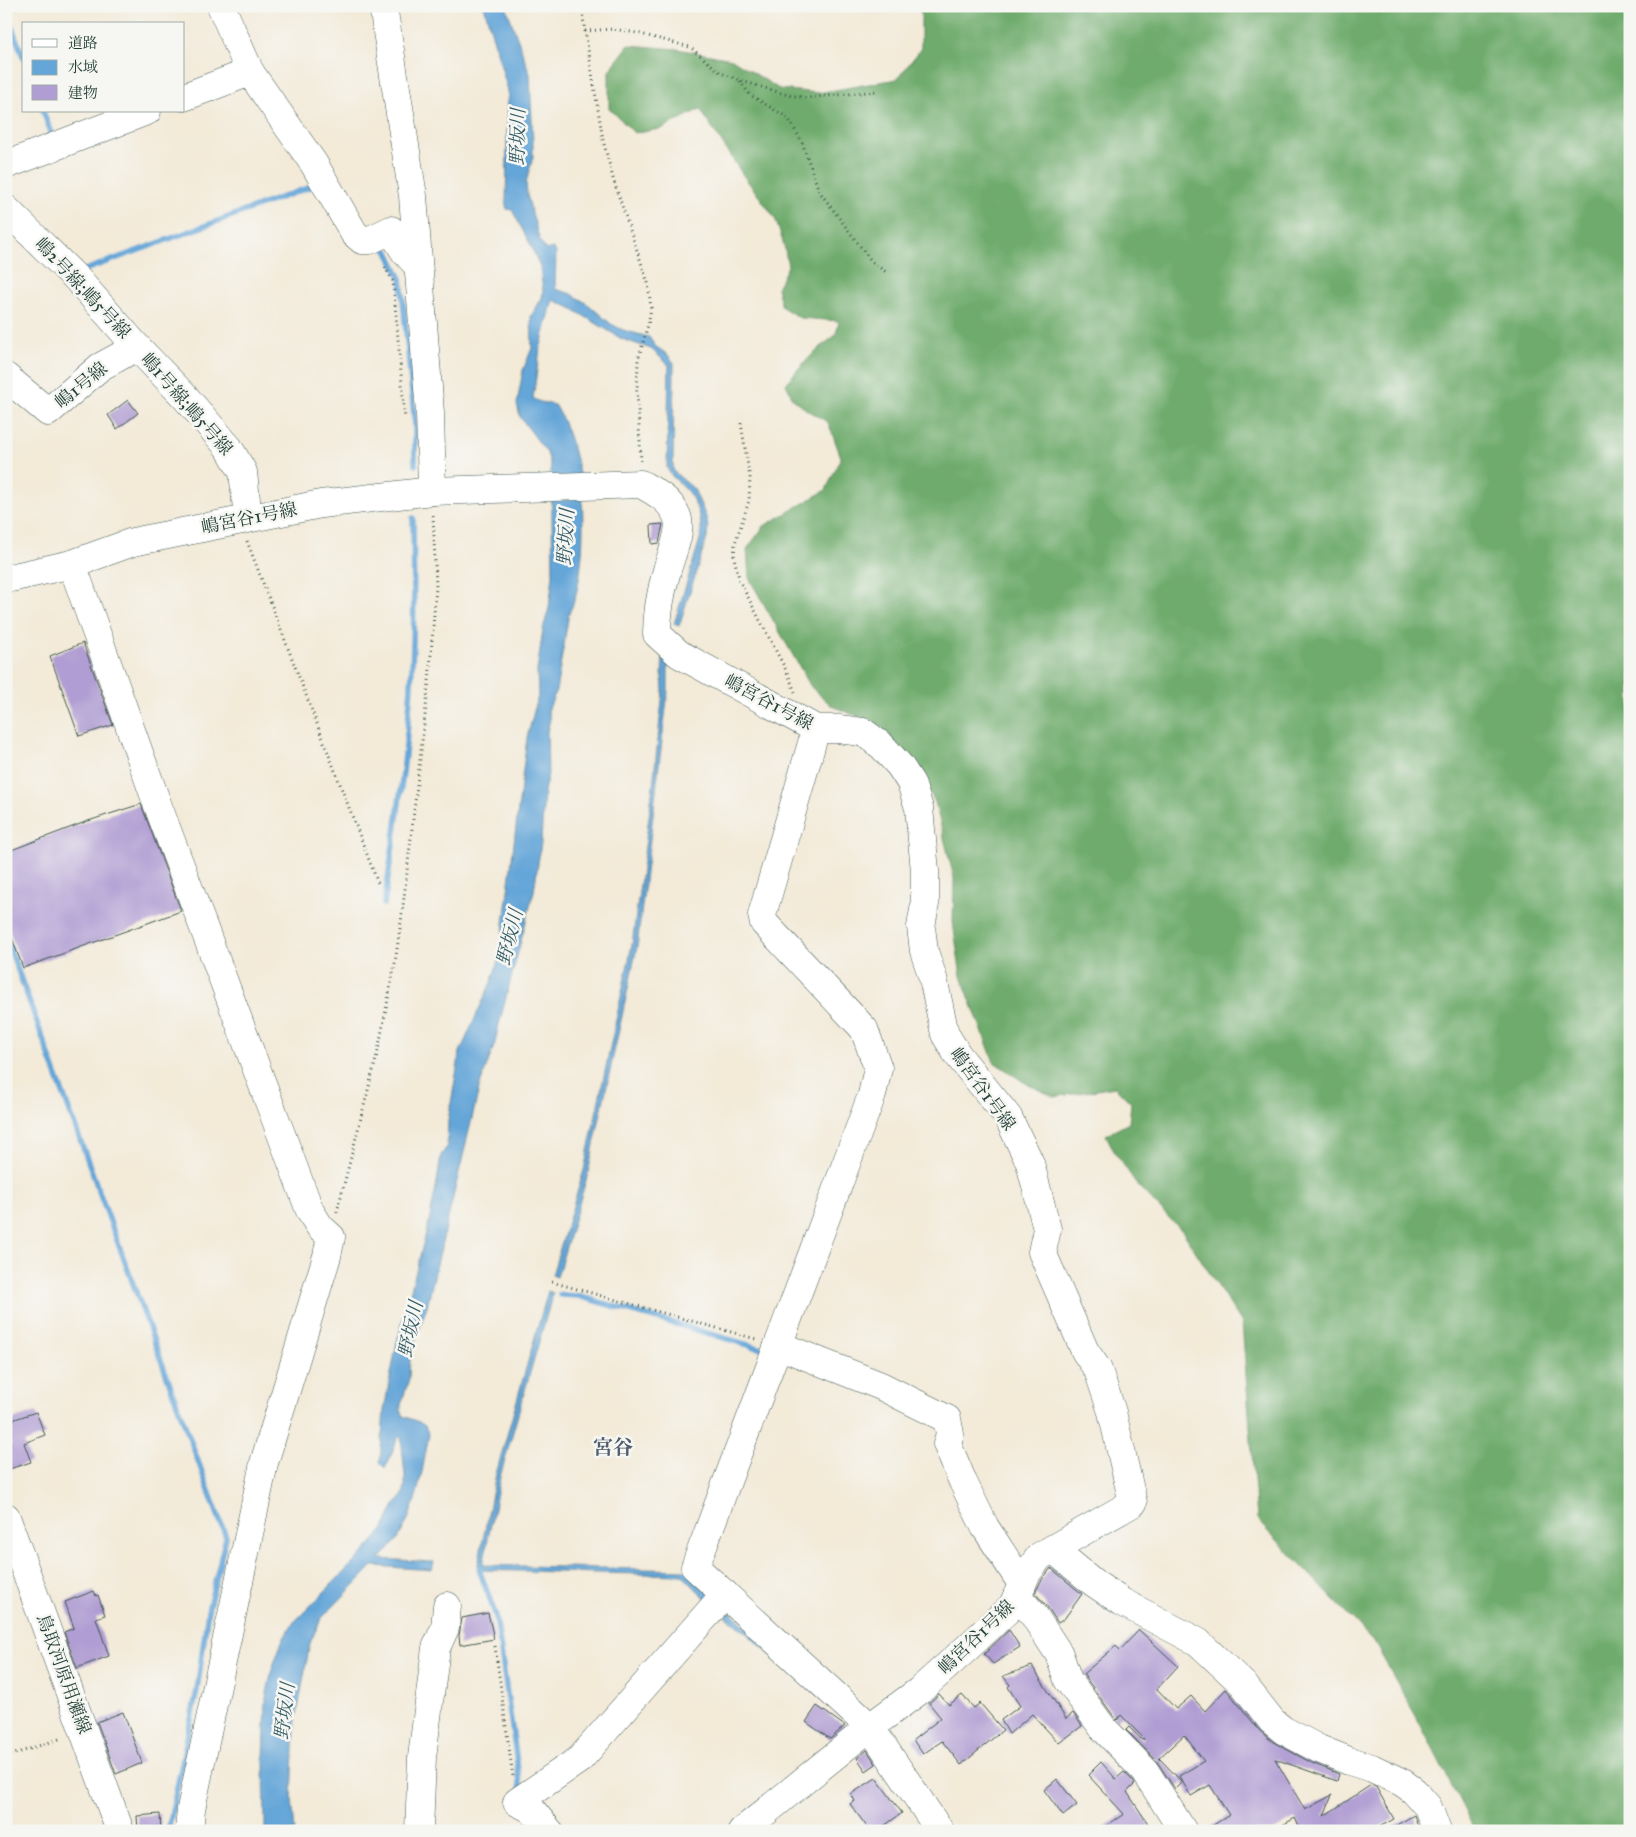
<svg xmlns="http://www.w3.org/2000/svg" width="1636" height="1837" viewBox="0 0 1636 1837" font-family="'IM FELL Great Primer','Noto Serif JP',serif">
<style>
.forest{fill:#6eab6c;stroke:#467450}
.water{fill:#65a6d8;stroke:#427286}
.lines{fill:none;stroke-linecap:round;stroke-linejoin:round}
.stream{stroke:#65a6d8;stroke-width:5.5}
.building{fill:#b09dd3}
.minor-casing{stroke:#3f574d;stroke-width:29}
.major-casing{stroke:#3f574d;stroke-width:29}
.path{stroke:#3f574d;stroke-width:3;stroke-dasharray:1 4;stroke-linecap:butt}
.minor{stroke:#fff;stroke-width:28}
.major{stroke:#fff;stroke-width:28}
.labels{text-anchor:middle;stroke-width:5;stroke-linejoin:round;paint-order:stroke}
.street-label{font-size:18px;fill:#1f3d34;stroke:#f6f6f2}
.water-label{font-size:19px;font-style:italic;fill:#345c65;stroke:#f6f6f2}
.quarter-label{font-size:20px;font-weight:bold;fill:#525f6c;stroke:#f6f6f2}
</style>
<rect width="100%" height="100%" fill="#f6f6f2"/>
<filter id="ink" filterUnits="userSpaceOnUse"><feTurbulence type="fractalNoise" baseFrequency=".02" numOctaves="2"/><feDisplacementMap in="SourceGraphic" scale="10" xChannelSelector="R" yChannelSelector="G"/><feConvolveMatrix kernelMatrix="1 2 1 2 8 2 1 2 1" color-interpolation-filters="sRGB"/></filter>
<filter id="wash" filterUnits="userSpaceOnUse"><feTurbulence type="fractalNoise" baseFrequency=".0096" numOctaves="4" result="noise"/><feDisplacementMap in="SourceGraphic" scale="20" xChannelSelector="R" yChannelSelector="G"/><feGaussianBlur stdDeviation="1.12" result="paint"/><feColorMatrix in="noise" values="0 0 0 0 0 0 0 0 0 0 0 0 0 0 0 0 0 1.4 0 .05"/><feComposite in="paint" operator="in"/></filter>
<g filter="url(#wash)">
<rect width="100%" height="100%" fill="#f3ead8"/>
<path class="forest" d="M917,6H1630V1831H1475L1417,1718L1374,1642L1257,1519L1242,1323L1183,1232L1138,1186L1114,1151L1106,1135L1129,1123L1131,1103L1115,1087L1054,1097L1024,1082L994,1062L961,976L953,923L954,878L935,802L913,761L879,725L832,706L811,687L749,578L747,549L764,526L826,490L841,457L828,422L807,410L793,399L786,384C801,364 816,350 836,335L839,321L800,318L782,307L777,288L788,266L784,245L775,218L743,175L700,109L661,129L634,133L609,108V71L629,45L677,49L732,59L779,89L818,93L897,79L921,49V13Z"/>
<g class="water">
<path d="M484,6H506L530,74L533,144V157L526,183L527,195L540,241L546,250L553,248L556,252L555,289L572,294L589,305L611,324L623,330L649,337L655,346L668,355L674,363L673,467L674,472L694,489L706,517L708,527L707,538L679,626L674,624L701,536C702,521 697,504 688,492C681,483 672,479 667,468L669,365L651,349L622,339L569,307L553,300L540,349L533,398C540,404 548,402 556,406C567,426 577,457 580,480C585,513 585,584 569,613L556,691L548,711L550,719L547,732L548,774L544,791L541,843L534,891L498,1028L495,1043L480,1085L427,1306L410,1358L409,1379L401,1405V1412L403,1416L419,1422L425,1426L429,1435C422,1470 418,1507 398,1538C394,1545 386,1552 380,1559L434,1562L432,1570L373,1566L321,1619L310,1643L295,1725L292,1799L295,1831H265L264,1760L266,1698L272,1669L282,1641L293,1623L366,1550L383,1530L395,1505L402,1497L405,1487V1476L401,1436L398,1437L388,1463L385,1468L380,1463L384,1410L397,1342L429,1222L437,1182L441,1155L447,1147L448,1120L460,1052L492,980L500,955L527,738L538,696L537,671L543,629L549,608L553,575L551,467L547,453L520,417L517,404L523,370L532,348L531,316L542,298L543,291L540,267L530,244L512,210L507,209L506,206L508,91Z"/>
<polygon points="663,652 668,655 668,691 637,947 587,1177 557,1277 552,1275 584,1170 632,945 653,786 663,691 662,676"/>
<polygon points="548,1291 553,1293 500,1477 483,1565 685,1570 848,1720 706,1599 682,1575 477,1570 496,1474"/>
</g>
<g class="lines">
<g class="stream">
<polyline points="6,12 24,59"/>
<polyline points="43,111 52,135 47,137"/>
<polyline points="380,244 387,250 401,279 415,425 415,465"/>
<polyline points="85,270 318,184"/>
<path d="M384,904C394,840 404,776 409,712C415,647 414,583 413,518"/>
<polyline points="6,938 226,1537 208,1611 197,1690 168,1831"/>
<polyline points="560,1295 578,1296 766,1350"/>
<polyline points="480,1568 480,1572 496,1616 521,1790"/>
</g>
</g>
<g id="blocks">
<g class="building">
<polygon points="128,400 138,413 117,429 108,415"/>
<polygon points="663,524 659,543 652,544 651,525"/>
<polygon points="83,643 113,725 79,736 50,656"/>
<polygon points="141,804 181,911 23,968 6,922 6,852 88,821"/>
<polygon points="36,1412 45,1435 24,1443 31,1462 6,1470 6,1448 11,1446 6,1433 6,1422"/>
<polygon points="1051,1568 1082,1594 1064,1619 1058,1623 1046,1605 1035,1593 1041,1581"/>
<polygon points="94,1591 96,1596 98,1595 105,1615 96,1618 109,1656 77,1668 64,1632 74,1628 65,1602"/>
<polygon points="488,1613 494,1639 460,1645 459,1636 462,1618"/>
<polygon points="1009,1630 1020,1647 993,1664 984,1654"/>
<polygon points="1139,1630 1178,1666 1157,1689 1176,1709 1191,1696 1205,1711 1226,1689 1260,1731 1273,1742 1312,1763 1339,1774 1337,1781 1275,1759 1305,1810 1332,1795 1324,1816 1371,1785 1376,1787 1394,1819 1372,1831 1301,1831 1295,1818 1272,1831 1204,1831 1229,1815 1210,1785 1191,1796 1179,1776 1204,1761 1184,1735 1159,1758 1182,1782 1175,1789 1156,1760 1126,1730 1129,1727 1142,1740 1144,1739 1121,1715 1117,1720 1115,1718 1083,1674 1116,1646 1120,1650"/>
<polygon points="1032,1666 1066,1719 1073,1713 1082,1726 1059,1743 1032,1714 1009,1734 1001,1720 1020,1706 1008,1687 1010,1685 1003,1676"/>
<polygon points="939,1694 949,1705 962,1695 974,1708 980,1703 1003,1730 961,1765 942,1741 923,1754 913,1740 941,1718 929,1703"/>
<polygon points="817,1706 845,1726 830,1739 806,1722"/>
<polygon points="123,1712 142,1763 116,1774 97,1722"/>
<polygon points="867,1750 876,1764 866,1771 857,1758"/>
<polygon points="1101,1762 1116,1779 1124,1772 1133,1781 1135,1784 1127,1792 1153,1831 1098,1831 1124,1814 1088,1775"/>
<polygon points="876,1778 902,1813 877,1831 870,1831 850,1804 855,1801 851,1794"/>
<polygon points="1057,1779 1077,1805 1063,1816 1044,1790"/>
<polygon points="160,1814 161,1831 138,1831 137,1816"/>
<polygon points="1414,1815 1420,1831 1386,1831"/>
</g>
</g>
</g>
<g filter="url(#ink)">
<use href="#blocks" fill-opacity="0" stroke="#3f574d" stroke-width="1"/>
<g class="lines">
<defs>
<g id="minor">
<polyline points="221,6 250,72 314,164 354,233 362,240 370,240 391,230 405,252 418,266"/>
<polyline points="383,6 413,196 430,413 432,491"/>
<polyline points="184,97 250,72"/>
<polyline points="6,165 147,111"/>
<polyline points="6,209 79,281 137,347 186,398 229,448 243,472 248,518"/>
<polyline points="6,377 48,412 100,367 137,347"/>
<polyline points="72,564 158,806 310,1211 320,1227 331,1237 327,1256 264,1463 191,1809 189,1831"/>
<path d="M6,579L72,564L133,542L321,504L432,491L641,484C655,492 669,499 676,514C684,528 671,555 667,570C661,591 657,612 657,634L679,654L816,729H838L863,732L882,746L900,766L911,783L919,808L925,871V904L921,927L924,951L933,978L945,1034L957,1054L1008,1117L1030,1163L1047,1229L1042,1252L1085,1351L1098,1370L1112,1412L1133,1503L1040,1556L1027,1573L1013,1605L967,1648L919,1691L870,1727L742,1831"/>
<polyline points="816,729 762,915 764,923 864,1029 878,1068 872,1095 852,1148 695,1567 870,1727 940,1831"/>
<polyline points="778,1345 881,1386 947,1419 950,1434 947,1444 963,1482 985,1527 1022,1584"/>
<polyline points="1053,1549 1094,1583 1122,1602 1198,1642 1243,1684 1272,1721 1283,1730 1319,1749 1349,1761 1372,1768 1403,1783 1414,1791 1428,1807 1437,1831"/>
<polyline points="1017,1596 1033,1614 1059,1654 1068,1680 1103,1728 1145,1771 1183,1831"/>
<polyline points="419,1831 422,1757 436,1648 445,1628 447,1606"/>
<polyline points="549,1831 531,1809 517,1802 580,1759 725,1594"/>
</g>
<polyline id="major" points="6,1517 120,1831"/>
</defs>
<use href="#minor" class="minor-casing"/>
<use href="#major" class="major-casing"/>
<g class="path">
<polyline points="581,6 603,140 614,182 648,283 651,308 648,325 638,360 637,391 641,461"/>
<polyline points="585,31 613,29 637,33 690,47 721,73 745,82 788,95 807,98 878,91"/>
<polyline points="740,81 750,95 788,118 802,142 819,191 872,262 886,272"/>
<polyline points="385,267 393,281 405,419"/>
<polyline points="741,423 750,478 749,501 735,543 734,558 740,582 787,672 795,692"/>
<polyline points="247,541 379,886"/>
<polyline points="337,1212 378,1051 395,963 402,915 429,681 436,587 433,514"/>
<polyline points="552,1282 756,1339"/>
<polyline points="495,1646 513,1777"/>
<polyline points="6,1757 62,1738"/>
</g>
<use href="#minor" class="minor"/>
<use href="#major" class="major"/>
</g>
</g>
<g class="labels">
<g class="street-label">
<text transform="translate(83 288) rotate(47)" y="6">嶋2号線;嶋5号線</text>
<text transform="translate(81 385) rotate(-39)" y="6">嶋1号線</text>
<text transform="translate(187 404) rotate(49)" y="6">嶋1号線;嶋5号線</text>
<text transform="translate(249 518) rotate(-11)" y="6">嶋宮谷1号線</text>
<text transform="translate(769 702) rotate(28)" y="6">嶋宮谷1号線</text>
<text transform="translate(983 1089) rotate(54)" y="6">嶋宮谷1号線</text>
<text transform="translate(976 1637) rotate(-44)" y="6">嶋宮谷1号線</text>
<text transform="translate(64 1674) rotate(70)" y="6">鳥取河原用瀬線</text>
</g>
<g class="water-label">
<text transform="translate(517 137) rotate(-89)" y="7">野坂川</text>
<text transform="translate(565 537) rotate(-87)" y="7">野坂川</text>
<text transform="translate(509 937) rotate(-76)" y="7">野坂川</text>
<text transform="translate(410 1329) rotate(-78)" y="7">野坂川</text>
<text transform="translate(284 1711) rotate(-83)" y="7">野坂川</text>
</g>
<g class="quarter-label">
<text x="613" y="1454">宮谷</text>
</g>
</g>
<rect width="1636" height="1837" fill="none" stroke="#f6f6f2" stroke-width="25"/>
<rect x="22" y="22" width="162" height="90" fill="#f6f6f2" stroke="#a0aca6"/>
<rect x="32" y="39" width="25" height="8" fill="#ffffff" stroke="#a0aca6"/>
<text x="68" y="48" font-size="15" fill="#1f3d34">道路</text>
<rect x="32" y="60" width="25" height="15" fill="#65a6d8" stroke="#a0aca6"/>
<text x="68" y="72" font-size="15" fill="#1f3d34">水域</text>
<rect x="32" y="85" width="25" height="15" fill="#b09dd3" stroke="#a0aca6"/>
<text x="68" y="98" font-size="15" fill="#1f3d34">建物</text>
</svg>
